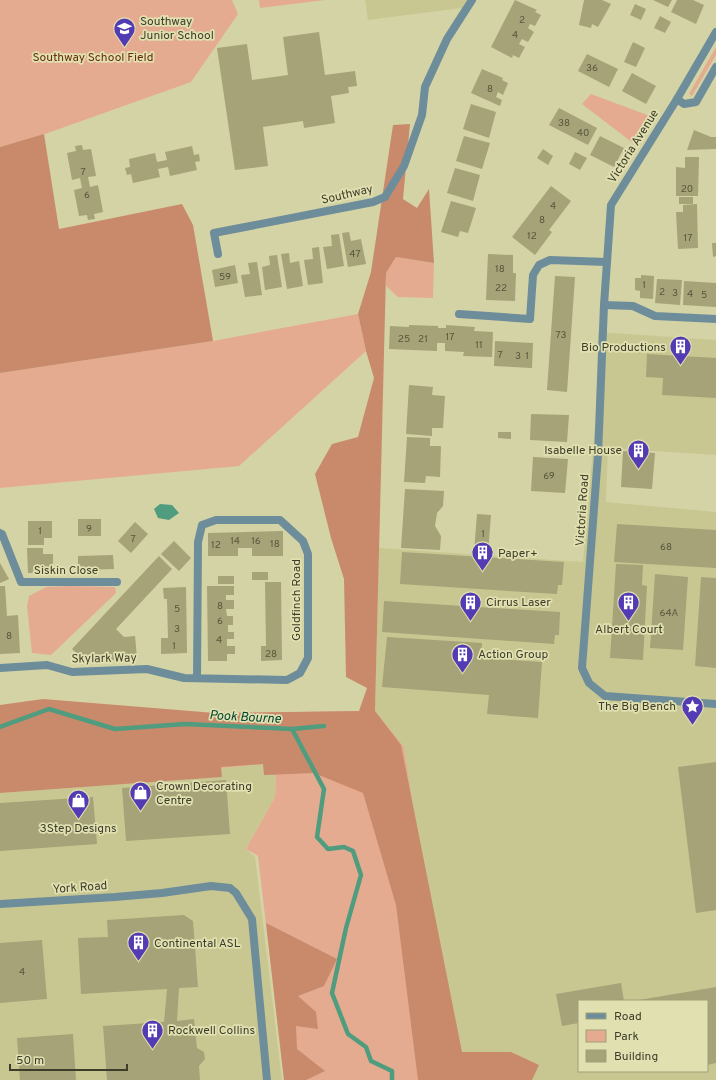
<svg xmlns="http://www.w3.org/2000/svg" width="716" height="1080" viewBox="0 0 716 1080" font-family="Overpass,sans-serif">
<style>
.built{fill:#c9c791;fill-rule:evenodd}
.green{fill:#e5ab91}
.forest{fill:#c98a6c}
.water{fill:#509c7e}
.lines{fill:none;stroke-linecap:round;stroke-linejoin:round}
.stream{stroke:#509c7e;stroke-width:4.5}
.building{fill:#a5a377}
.street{stroke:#6e8d9a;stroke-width:8}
.labels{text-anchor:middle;stroke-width:3.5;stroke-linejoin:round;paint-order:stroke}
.number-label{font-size:10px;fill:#58563d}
.poi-label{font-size:12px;fill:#3e3d2a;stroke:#e1e0b1;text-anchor:start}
.park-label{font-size:12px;fill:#672c0a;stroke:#e1e0b1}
.street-label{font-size:12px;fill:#3e3d2a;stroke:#e1e0b1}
.water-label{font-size:13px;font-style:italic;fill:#014531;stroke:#e1e0b1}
</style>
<rect width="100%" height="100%" fill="#d4d3a5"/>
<g class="built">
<polygon points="365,0 467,0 462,8 368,20"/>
<path d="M598,332L716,340V455L608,448L606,502L716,512V1080H454L375,711L379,548L583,562L596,414ZM579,1001H707V1071H579Z"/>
<polygon points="263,764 264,775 276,775 275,797 246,849 255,857 282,1080 0,1080 0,793 221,777 221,768"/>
</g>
<g class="green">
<polygon points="0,0 232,0 238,14 191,82 45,134 0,147"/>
<polygon points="259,0 325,0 260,8"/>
<polygon points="716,47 716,55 692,96 689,94"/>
<polygon points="591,94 650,116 633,143 582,104"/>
<polygon points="396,257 434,263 433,298 398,297 386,286 386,273"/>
<polygon points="358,314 366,351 239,466 0,488 0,373 213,341"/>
<polygon points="68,586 115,587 116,593 51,655 32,653 27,606 29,596 46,587"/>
<polygon points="375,711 404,747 454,1080 284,1080 258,856 246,849 275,797 276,775 264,775 263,764 221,768 215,713"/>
</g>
<g class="forest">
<polygon points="410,124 403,199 417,208 429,189 434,263 396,257 386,273 375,711 401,745 462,1052 511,1052 539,1065 532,1080 418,1080 396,905 363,793 314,773 264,775 263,764 221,767 222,777 0,793 0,705 43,699 215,713 359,711 367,688 346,677 344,579 331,538 315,474 332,444 358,437 374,378 366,351 358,314 371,272 393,125"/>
<polygon points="44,134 59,229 182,204 193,225 213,341 0,373 0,147"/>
<polygon points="266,923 337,959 324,986 298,996 316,1012 318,1029 296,1026 297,1049 325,1071 306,1080 284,1080"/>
</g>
<polygon class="water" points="160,504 172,505 179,513 169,520 158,518 154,509"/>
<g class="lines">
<g class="stream">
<polyline points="0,727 49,709 115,729 185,724 292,729 324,789 317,837 328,849 344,847 353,851 361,875 346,928 332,993 348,1034 366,1047 371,1061 392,1071 392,1080"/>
<polyline points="292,729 324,726"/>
</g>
</g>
<g class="building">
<polygon points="515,0 537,10 535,12 541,15 535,26 530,24 528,28 534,32 528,42 522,39 519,44 525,47 519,58 513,55 512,58 491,47"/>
<polygon points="584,0 602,0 611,4 598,27 592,24 591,28 579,25"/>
<polygon points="653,0 672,0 668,7"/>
<polygon points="677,0 693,0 704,5 696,24 671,12"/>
<polygon points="635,4 646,9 641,20 630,15"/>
<polygon points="660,16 671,22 665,33 654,28"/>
<polygon points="319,32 325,75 355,71 357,86 348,87 349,93 331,96 335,123 304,128 303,121 263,127 268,166 235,170 217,48 247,44 252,80 288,75 283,37"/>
<polygon points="633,42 645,48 636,67 624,62"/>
<polygon points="587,54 618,69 609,87 578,71"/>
<polygon points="482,69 503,78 502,80 508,83 503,95 498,92 496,97 502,100 500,106 471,93"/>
<polygon points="632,73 656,86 646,104 622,91"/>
<polygon points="471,104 496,112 489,138 463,129"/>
<polygon points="559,108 597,128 588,145 549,125"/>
<polygon points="694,130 711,137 716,137 716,149 687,150"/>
<polygon points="464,136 490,143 482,169 456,161"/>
<polygon points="600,136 624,148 614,167 590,155"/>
<polygon points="82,145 83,150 91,149 96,176 88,177 90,187 98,185 103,212 94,214 95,219 88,220 87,215 79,216 74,190 82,188 80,178 72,180 67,153 76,151 75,146"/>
<polygon points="192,146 194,155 199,154 200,161 195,162 197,170 170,176 168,167 158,169 160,177 133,183 131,174 127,175 125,168 130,167 129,159 155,153 157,162 167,160 165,152"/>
<polygon points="543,149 553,156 548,165 537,158"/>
<polygon points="575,152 587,158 580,170 569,164"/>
<polygon points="685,157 699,157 698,196 676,196 676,167 685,168"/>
<polygon points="455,168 480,175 473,201 447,193"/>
<polygon points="551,186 571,201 549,230 552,232 535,255 512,237"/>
<rect x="679" y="197" width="14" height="7"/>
<polygon points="451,201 476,208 468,233 460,231 458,237 441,232"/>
<polygon points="697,204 698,248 678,249 676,212 683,212 683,205"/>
<polygon points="349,232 351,241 361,239 366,264 348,267 342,233"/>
<polygon points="339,234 344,266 327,269 323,247 332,246 331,235"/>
<polygon points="712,243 716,243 716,256 713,257"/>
<polygon points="319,247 323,283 308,285 304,260 313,259 312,248"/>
<polygon points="289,253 290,263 299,261 303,286 287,289 281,254"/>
<polygon points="488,254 513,255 513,273 516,273 515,301 486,300"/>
<polygon points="277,255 282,287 265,290 262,267 270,265 269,256"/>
<polygon points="257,262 262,295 245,297 241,275 250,274 248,263"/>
<polygon points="235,265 238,283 215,287 212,270"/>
<polygon points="641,275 654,276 653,299 640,298 640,291 635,290 635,278 641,278"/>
<polygon points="555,276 575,277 567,392 547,390"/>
<polygon points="657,279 682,280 680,305 655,303"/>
<polygon points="684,281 716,283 716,307 683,305"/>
<polygon points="409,325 438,326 438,328 446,328 446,325 475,327 474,331 493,332 492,357 463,356 464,352 445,351 445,343 437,343 437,351 389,349 390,326 409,327"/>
<polygon points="495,341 533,343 532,368 494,366"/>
<polygon points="647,354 716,358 716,398 662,395 663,378 646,377"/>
<polygon points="409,385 433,387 432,395 445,396 443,428 432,428 432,436 406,434"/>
<polygon points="531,414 569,415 567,442 530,440"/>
<polygon points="498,432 511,432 511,439 498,438"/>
<polygon points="407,437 430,438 430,446 441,446 440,477 426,476 425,483 404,482"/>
<polygon points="623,451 655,453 652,489 621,487"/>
<polygon points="533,457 568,459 565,493 531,491"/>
<polygon points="405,489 444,491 443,506 437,513 435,526 441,536 440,550 401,548"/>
<polygon points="477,514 491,515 488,553 474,552"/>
<rect x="78" y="519" width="23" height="17"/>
<polygon points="28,521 52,521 52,538 44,538 44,545 28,545"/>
<polygon points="135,522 148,534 131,553 118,541"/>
<polygon points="617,524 716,530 716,568 614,562"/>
<polygon points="283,531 283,556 252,556 252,548 238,548 238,556 208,556 208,533"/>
<polygon points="174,541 191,558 179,571 161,554"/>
<polygon points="27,548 43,548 43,554 53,554 53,573 28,573"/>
<polygon points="402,552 564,562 562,585 558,585 557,594 400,584"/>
<polygon points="113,555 114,569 78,570 78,556"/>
<polygon points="159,556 172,569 116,629 124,637 135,636 137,658 86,662 72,649"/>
<polygon points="0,563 9,579 0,583"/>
<polygon points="616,564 643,565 642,585 647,586 643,660 610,658"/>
<rect x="252" y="572" width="16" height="8"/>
<polygon points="655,574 688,577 683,650 650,648"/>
<rect x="218" y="576" width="16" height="8"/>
<polygon points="701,577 716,578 716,668 695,666"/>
<polygon points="265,582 281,582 282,660 261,661 261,646 266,646"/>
<polygon points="0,586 5,586 7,616 18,615 20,653 0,654"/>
<polygon points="207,586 234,586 234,595 226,595 226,600 234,600 234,609 226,609 227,616 233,616 233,625 228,625 228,632 234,632 234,639 227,639 227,646 235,646 235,654 227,654 227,661 208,661"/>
<polygon points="186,587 187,653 161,654 161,638 168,638 167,599 164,599 163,588"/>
<polygon points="384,601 560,612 559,635 555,635 554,644 382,632"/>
<polygon points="387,637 482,643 481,658 542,662 538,718 487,714 489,695 382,687"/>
<polygon points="716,762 716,910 696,913 678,767"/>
<polygon points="226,780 230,834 126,841 122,788"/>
<polygon points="93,797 97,844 0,851 0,803"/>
<polygon points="184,915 193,921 198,987 179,988 177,1021 194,1019 197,1048 204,1052 205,1059 199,1066 200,1080 107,1080 103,1026 164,1022 167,989 81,994 78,938 108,937 107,920"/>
<polygon points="42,940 47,999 0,1003 0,943"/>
<polygon points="621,983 624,1001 579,1001 579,1023 562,1026 556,994"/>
<polygon points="716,987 716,1063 707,1065 707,1001 639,1000"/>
<polygon points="73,1034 76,1080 20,1080 17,1038"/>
</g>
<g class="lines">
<g class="street">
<polyline points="716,32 677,99 611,205 604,305 598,455 582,668 589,683 605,696 716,704"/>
<polyline points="677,99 684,104 696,102 716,67"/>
<polyline points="218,254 214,233 373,202 385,197 404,166 422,115 425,87 447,39 472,0"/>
<polyline points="604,305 633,306 655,316 716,319"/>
<polyline points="459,314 530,319 533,275 539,265 550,260 607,262"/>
<polyline points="0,533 2,534 21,582 117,582"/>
<polyline points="0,668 47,665 72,672 147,669 184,678 287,680 300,673 308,658 308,554 303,541 280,520 216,520 202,525 198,542 197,678"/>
<polyline points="0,904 115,897 162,893 211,886 230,888 236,893 252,919 267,1080"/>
</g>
</g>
<defs>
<symbol id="school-pin" viewBox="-11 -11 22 30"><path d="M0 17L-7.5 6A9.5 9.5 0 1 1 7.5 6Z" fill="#533bb3" stroke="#e1e0b1"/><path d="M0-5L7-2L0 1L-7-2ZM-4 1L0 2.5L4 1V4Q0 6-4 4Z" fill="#fff"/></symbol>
<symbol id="building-pin" viewBox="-11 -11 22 30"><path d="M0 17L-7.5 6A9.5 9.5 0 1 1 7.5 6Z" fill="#533bb3" stroke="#e1e0b1"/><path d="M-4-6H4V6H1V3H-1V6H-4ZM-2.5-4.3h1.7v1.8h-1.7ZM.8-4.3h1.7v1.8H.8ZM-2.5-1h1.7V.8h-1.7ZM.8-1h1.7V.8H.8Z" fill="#fff"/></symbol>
<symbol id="sight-pin" viewBox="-11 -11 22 30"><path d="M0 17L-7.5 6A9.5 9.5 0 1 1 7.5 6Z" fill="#533bb3" stroke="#e1e0b1"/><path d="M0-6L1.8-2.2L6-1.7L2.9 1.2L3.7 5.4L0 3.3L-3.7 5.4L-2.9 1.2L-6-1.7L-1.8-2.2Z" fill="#fff"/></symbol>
<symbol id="shop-pin" viewBox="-11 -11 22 30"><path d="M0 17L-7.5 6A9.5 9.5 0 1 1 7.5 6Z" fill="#533bb3" stroke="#e1e0b1"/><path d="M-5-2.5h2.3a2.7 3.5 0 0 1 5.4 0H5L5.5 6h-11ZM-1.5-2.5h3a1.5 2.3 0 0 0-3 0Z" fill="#fff"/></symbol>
</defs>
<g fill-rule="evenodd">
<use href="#school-pin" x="112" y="16" width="25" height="34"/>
<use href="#building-pin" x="668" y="334" width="25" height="34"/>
<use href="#building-pin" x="626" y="438" width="25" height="34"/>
<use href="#building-pin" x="470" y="540" width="25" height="34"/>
<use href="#building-pin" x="458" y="590" width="25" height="34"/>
<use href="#building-pin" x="616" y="590" width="25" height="34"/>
<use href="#building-pin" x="450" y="642" width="25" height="34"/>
<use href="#sight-pin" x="680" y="694" width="25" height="34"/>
<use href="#shop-pin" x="128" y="780" width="25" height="34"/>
<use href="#shop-pin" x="66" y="788" width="25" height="34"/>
<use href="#building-pin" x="126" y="930" width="25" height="34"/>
<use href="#building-pin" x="140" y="1018" width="25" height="34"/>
</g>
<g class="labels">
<g class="number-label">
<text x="522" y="23">2</text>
<text x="515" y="38">4</text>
<text x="592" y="71">36</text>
<text x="490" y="92">8</text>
<text x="564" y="126">38</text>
<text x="583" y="136">40</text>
<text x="83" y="175">7</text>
<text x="687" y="192">20</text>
<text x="87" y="198">6</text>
<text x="553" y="209">4</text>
<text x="542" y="223">8</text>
<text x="532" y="239">12</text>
<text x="688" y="241">17</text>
<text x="355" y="257">47</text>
<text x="500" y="272">18</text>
<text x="225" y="280">59</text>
<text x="644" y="288">1</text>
<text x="501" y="291">22</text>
<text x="662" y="295">2</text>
<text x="675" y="296">3</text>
<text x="690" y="297">4</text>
<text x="704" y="298">5</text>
<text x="561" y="338">73</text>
<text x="450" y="340">17</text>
<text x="404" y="342">25</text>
<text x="423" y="342">21</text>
<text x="479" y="348">11</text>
<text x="500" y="358">7</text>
<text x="518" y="359">3</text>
<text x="527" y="359">1</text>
<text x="549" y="479">69</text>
<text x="89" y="532">9</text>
<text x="40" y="534">1</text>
<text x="483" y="537">1</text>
<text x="133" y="542">7</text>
<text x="235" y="544">14</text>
<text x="256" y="544">16</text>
<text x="275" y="547">18</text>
<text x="216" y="548">12</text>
<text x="666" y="550">68</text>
<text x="220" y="609">8</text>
<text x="177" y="612">5</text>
<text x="669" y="616">64A</text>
<text x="220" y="624">6</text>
<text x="177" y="632">3</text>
<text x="9" y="639">8</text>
<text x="219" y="643">4</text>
<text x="174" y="649">1</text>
<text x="271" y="657">28</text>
<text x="22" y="975">4</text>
</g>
<g class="poi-label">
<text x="140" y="25">Southway<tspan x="140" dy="14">Junior School</tspan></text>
<text x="666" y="351" text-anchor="end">Bio Productions</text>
<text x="622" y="454" text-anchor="end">Isabelle House</text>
<text x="498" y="557">Paper+</text>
<text x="486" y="606">Cirrus Laser</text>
<text x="629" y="633" text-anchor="middle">Albert Court</text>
<text x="478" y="658">Action Group</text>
<text x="676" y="710" text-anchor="end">The Big Bench</text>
<text x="156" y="790">Crown Decorating<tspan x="156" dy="14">Centre</tspan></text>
<text x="78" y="832" text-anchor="middle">3Step Designs</text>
<text x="154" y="947">Continental ASL</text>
<text x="168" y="1034">Rockwell Collins</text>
</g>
<g class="park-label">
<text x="93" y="61">Southway School Field</text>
</g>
<g class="street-label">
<text transform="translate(633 146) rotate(-58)" y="4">Victoria Avenue</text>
<text transform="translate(347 194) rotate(-13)" y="4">Southway</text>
<text transform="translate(582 510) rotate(-86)" y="4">Victoria Road</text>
<text x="66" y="574">Siskin Close</text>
<text transform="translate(296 600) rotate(-90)" y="4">Goldfinch Road</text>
<text transform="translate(104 658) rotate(-1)" y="4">Skylark Way</text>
<text transform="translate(80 887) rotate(-4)" y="4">York Road</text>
</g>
<g class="water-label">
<text transform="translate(245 716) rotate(3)" y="5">Pook Bourne</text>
</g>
</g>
<rect x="578" y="1000" width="130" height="72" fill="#e1e0b1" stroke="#a09f7b"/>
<rect x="586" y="1013" width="20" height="6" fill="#6e8d9a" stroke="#a09f7b"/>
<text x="614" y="1020" font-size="12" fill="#3e3d2a">Road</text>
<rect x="586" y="1030" width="20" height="12" fill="#e5ab91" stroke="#a09f7b"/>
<text x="614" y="1040" font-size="12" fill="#3e3d2a">Park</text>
<rect x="586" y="1050" width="20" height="12" fill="#a5a377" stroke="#a09f7b"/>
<text x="614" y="1060" font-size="12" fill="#3e3d2a">Building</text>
<path d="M10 1064v6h117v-6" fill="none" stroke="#3e3d2a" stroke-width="2"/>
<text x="16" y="1064" font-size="12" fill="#3e3d2a" stroke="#e1e0b1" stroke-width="3" paint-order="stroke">50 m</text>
</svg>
